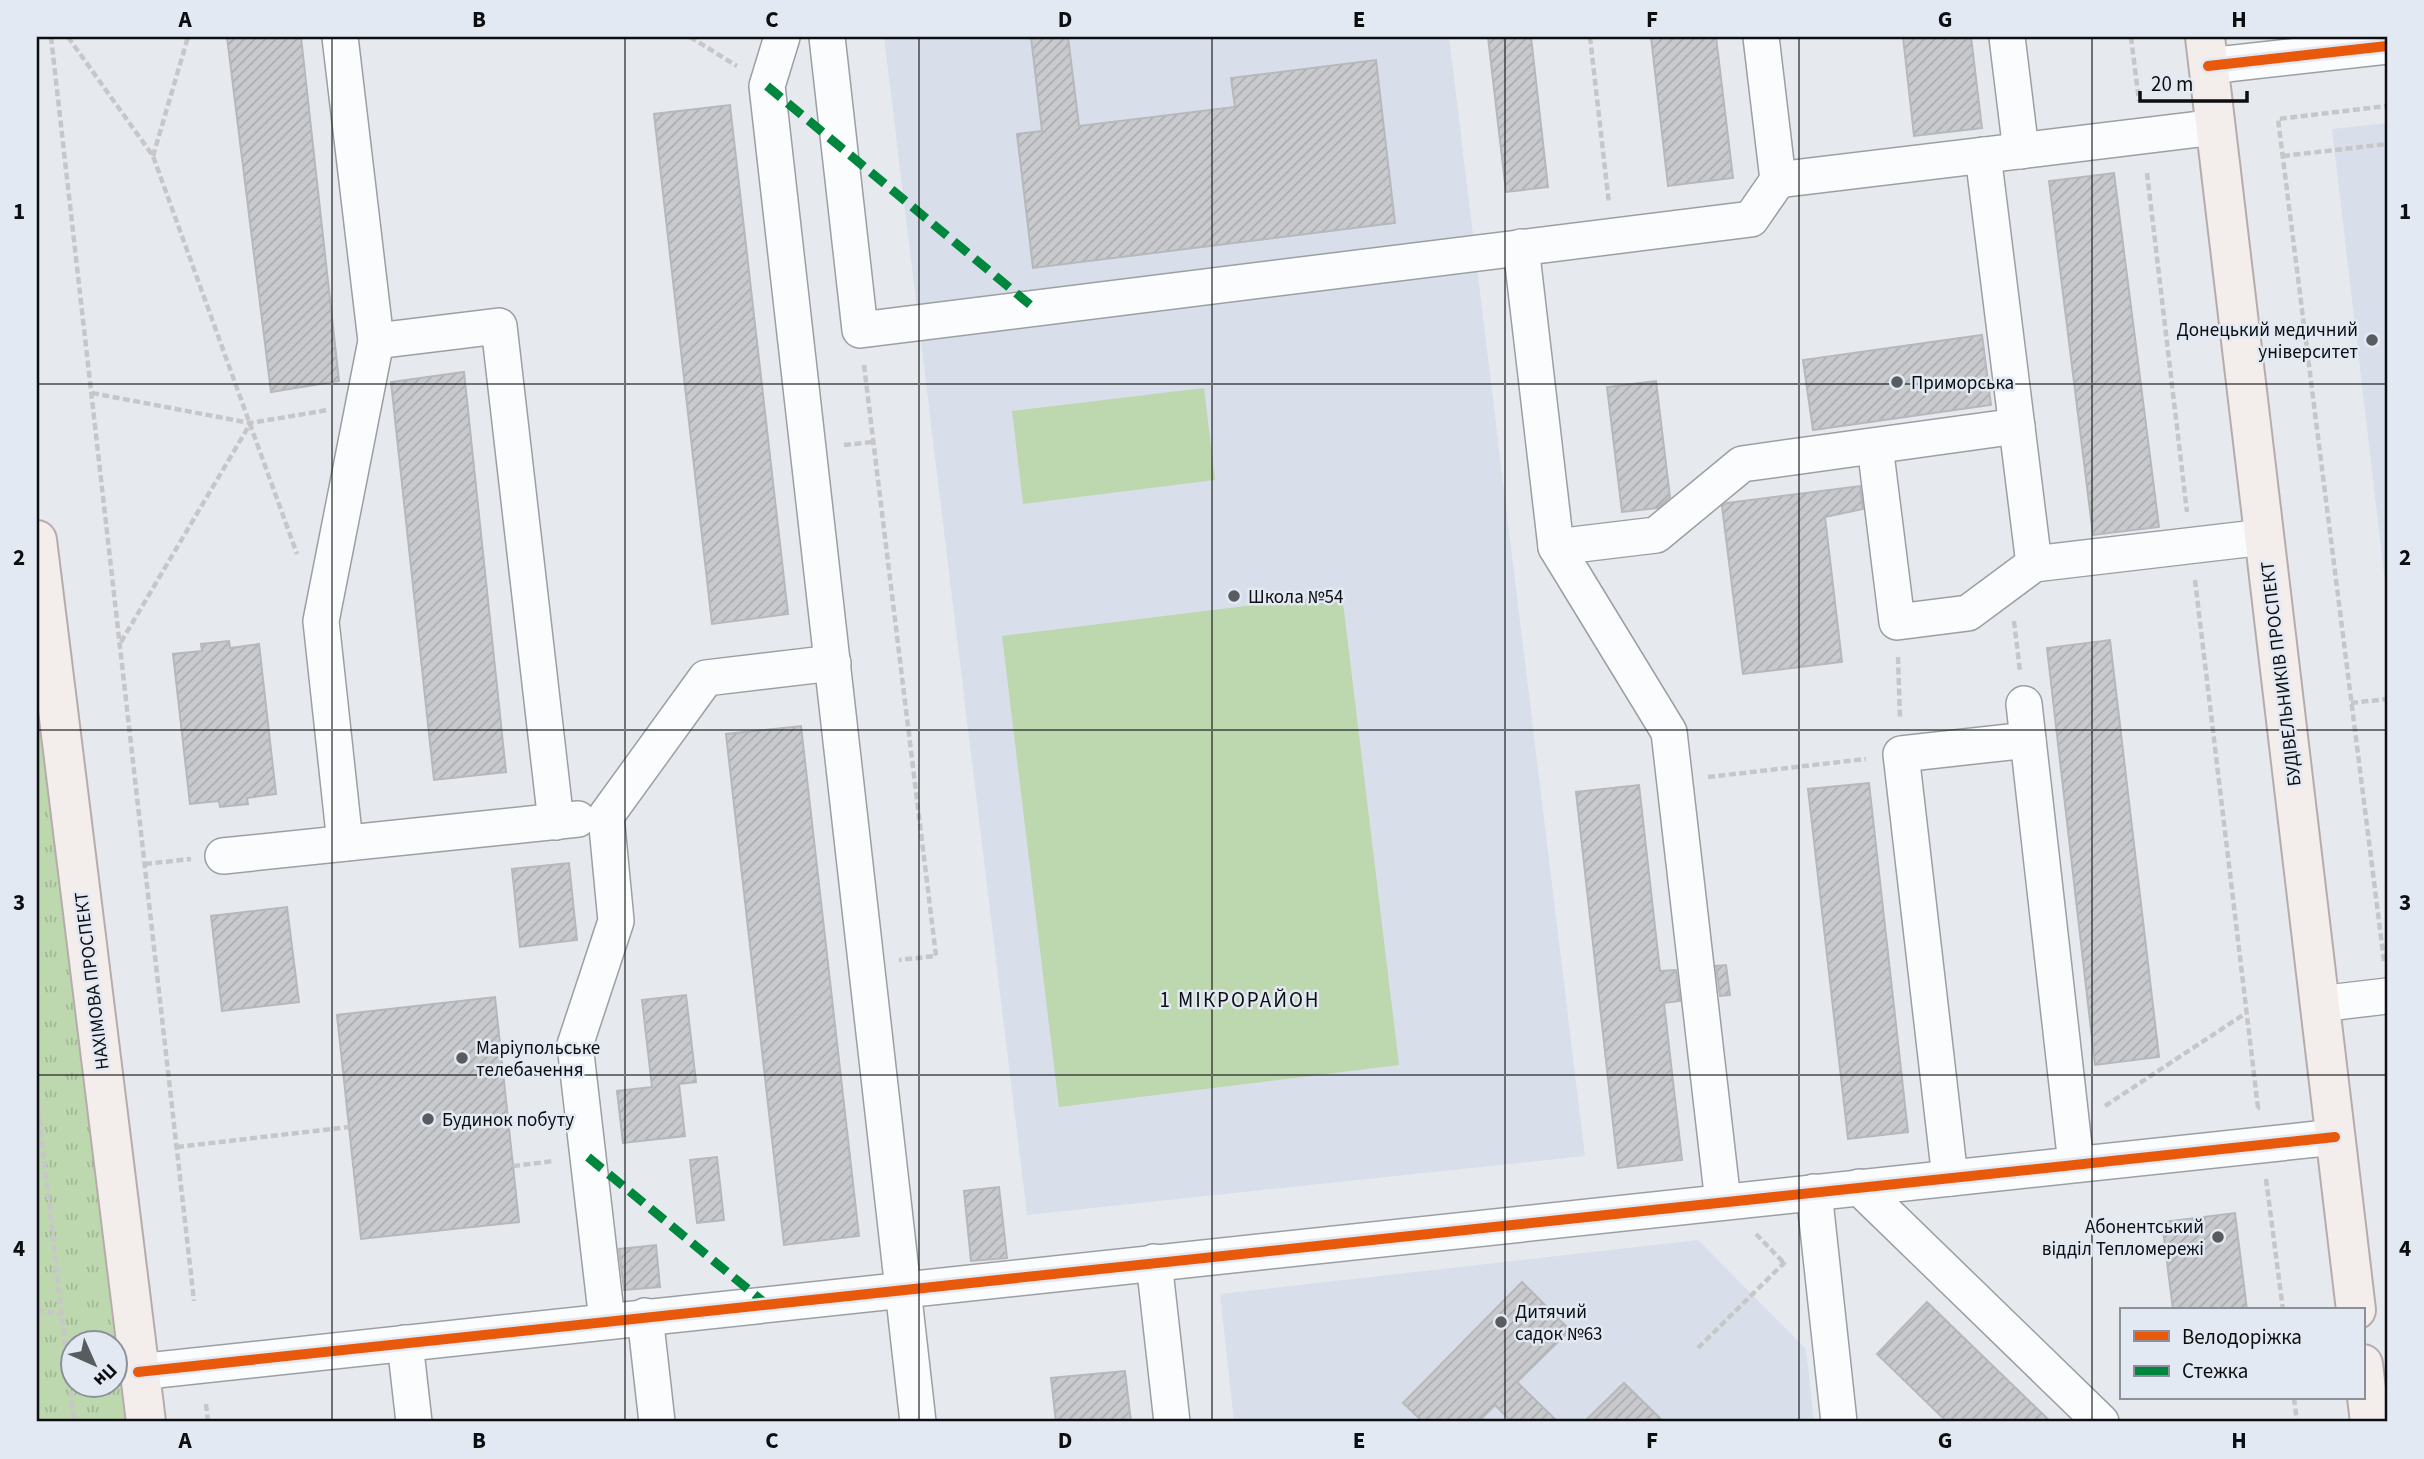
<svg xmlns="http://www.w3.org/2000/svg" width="2424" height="1459" viewBox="0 0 2424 1459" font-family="'Source Sans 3',sans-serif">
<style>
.built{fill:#d8dfea}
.grass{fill:#bdd7af}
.park{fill:url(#park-tufts);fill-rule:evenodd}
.building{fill:url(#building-hatch);stroke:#b7b8bc;stroke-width:2}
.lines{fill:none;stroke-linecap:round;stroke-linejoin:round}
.minor-casing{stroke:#9c9fa2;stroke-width:38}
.major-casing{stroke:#b7acac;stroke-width:42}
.path{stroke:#c7c7c9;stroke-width:4.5;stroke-dasharray:7 3.5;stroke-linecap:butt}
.minor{stroke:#fbfcfd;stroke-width:35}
.major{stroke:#f3edec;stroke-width:38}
.quiet{stroke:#00873e;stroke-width:9;stroke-dasharray:18 9;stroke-linecap:butt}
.cycleway-casing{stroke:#e2e9f3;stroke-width:15}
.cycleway{stroke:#e8590c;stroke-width:10}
.grid{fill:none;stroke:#0c0e11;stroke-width:2;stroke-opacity:0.55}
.poi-dot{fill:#585b5f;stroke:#e2e9f3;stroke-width:2.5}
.labels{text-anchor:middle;stroke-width:5;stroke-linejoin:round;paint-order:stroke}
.poi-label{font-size:19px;fill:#0c0e11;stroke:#e2e9f3;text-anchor:start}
.street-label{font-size:19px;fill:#0c0e11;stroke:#e2e9f3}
.neighbourhood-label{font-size:21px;letter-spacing:2px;fill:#0c0e11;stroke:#e2e9f3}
.neatline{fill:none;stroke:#0c0e11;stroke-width:2.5}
.grid-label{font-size:23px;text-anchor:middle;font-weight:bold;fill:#0c0e11}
</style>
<defs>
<pattern id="park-tufts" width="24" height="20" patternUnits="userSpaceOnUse" patternTransform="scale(1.75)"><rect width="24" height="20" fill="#bdd7af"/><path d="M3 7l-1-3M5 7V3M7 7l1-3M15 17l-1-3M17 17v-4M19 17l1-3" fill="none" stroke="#a1b796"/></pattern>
<pattern id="building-hatch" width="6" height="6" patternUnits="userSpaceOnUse" patternTransform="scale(1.75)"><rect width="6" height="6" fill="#c8cacd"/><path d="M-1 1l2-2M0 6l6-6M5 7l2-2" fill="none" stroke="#abacaf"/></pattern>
</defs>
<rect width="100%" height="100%" fill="#e6eaef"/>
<g class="built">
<polygon points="884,37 1449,37 1585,1156 1027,1215"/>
<polygon points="2387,123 2387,599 2332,129"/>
<polygon points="1698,1240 1806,1349 1814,1422 1234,1422 1220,1294"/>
</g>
<g class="grass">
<polygon points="1204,388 1215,480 1023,504 1012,411"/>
<polygon points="1342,594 1399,1065 1059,1107 1002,636"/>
</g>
<path class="park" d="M37,601L130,1422H37ZM74,1344H116V1386H74Z"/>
<g class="building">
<polygon points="227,37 301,37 339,381 271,392"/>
<polygon points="1031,37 1068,37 1079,126 1235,107 1231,78 1376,60 1395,223 1033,268 1017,134 1042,131"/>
<polygon points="1488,37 1531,37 1548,187 1506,192"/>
<polygon points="1651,37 1716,37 1733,178 1668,186"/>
<polygon points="1903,37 1971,37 1982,128 1914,136"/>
<polygon points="730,105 788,614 712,624 654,114"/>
<polygon points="2114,173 2159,527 2093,535 2049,181"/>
<polygon points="1982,335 1991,405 1813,430 1803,360"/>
<polygon points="464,372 506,772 434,780 391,382"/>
<polygon points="1656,381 1670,497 1658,508 1622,512 1607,387"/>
<polygon points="1860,486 1863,509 1825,517 1842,662 1743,674 1722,506 1727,503"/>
<polygon points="2110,640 2159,1057 2095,1065 2047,648"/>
<polygon points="229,641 230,648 259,644 276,794 247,798 248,804 220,807 219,801 190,804 173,654 202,651 201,644"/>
<polygon points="801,726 859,1236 784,1245 726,734"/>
<polygon points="1869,783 1908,1132 1848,1139 1808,789"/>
<polygon points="1639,785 1660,971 1676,970 1680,1001 1664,1003 1682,1160 1618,1168 1576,792"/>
<polygon points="569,863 577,940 520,947 512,869"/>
<polygon points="287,907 299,1002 222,1011 211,916"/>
<polygon points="1726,965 1730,995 1720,996 1716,966"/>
<polygon points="686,995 696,1082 679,1084 685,1136 623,1143 617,1091 652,1087 642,1000"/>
<polygon points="495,997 519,1222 361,1239 337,1015"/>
<polygon points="717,1157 724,1220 697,1223 690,1160"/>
<polygon points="999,1187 1007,1258 971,1261 964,1191"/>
<polygon points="2235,1213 2247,1310 2173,1310 2162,1222"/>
<polygon points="656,1245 660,1287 624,1290 619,1249"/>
<polygon points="1522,1282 1570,1330 1517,1382 1558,1422 1512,1422 1495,1405 1478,1422 1423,1422 1403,1403"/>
<polygon points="1927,1302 1963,1337 2051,1422 1947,1422 1877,1354"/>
<polygon points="1125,1371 1131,1422 1056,1422 1051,1378"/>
<polygon points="1624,1383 1664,1422 1584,1422"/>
</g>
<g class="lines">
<defs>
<g id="minor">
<polyline points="340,37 376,341 321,621 345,843"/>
<polyline points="782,37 767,86 918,1422"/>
<polyline points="827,37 860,330 1751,219 1778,180 1761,37"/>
<polyline points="2007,37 2021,151"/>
<polyline points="2208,66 2387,46"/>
<polyline points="1983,155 2034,564"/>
<polyline points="1778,180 2216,127"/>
<polyline points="1521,247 1556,547 1669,732 1723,1202"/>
<polyline points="376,341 499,326 556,822"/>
<polyline points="1875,446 1897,622 1968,613 2034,564 2264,537"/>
<polyline points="1556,547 1656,535 1742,464 2017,426"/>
<polyline points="2024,704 2076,1164"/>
<polyline points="223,856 578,819"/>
<polyline points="2319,1004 2387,996"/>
<polyline points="1950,1178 1901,754 2028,740"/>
<polyline points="1859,1187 2101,1422"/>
<polyline points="1814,1192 1839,1422"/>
<polyline points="1154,1262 1172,1422"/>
<polyline points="645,1316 657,1422"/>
<polyline points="607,1321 575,1045 616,921 606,816 706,678 833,663"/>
<polyline points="405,1343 414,1422"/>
<polyline points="138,1372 2335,1137"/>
</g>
<g id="major">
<polyline points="2205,37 2356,1310"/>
<polyline points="37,540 146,1422"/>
<polyline points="2363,1364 2370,1422"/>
</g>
</defs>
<use href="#minor" class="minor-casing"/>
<use href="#major" class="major-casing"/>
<g class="path">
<polyline points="51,37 194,1301"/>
<polyline points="68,37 153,156 297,554"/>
<polyline points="690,37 737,66"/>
<polyline points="1590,37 1609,204"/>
<polyline points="2131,37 2139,101"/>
<polyline points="153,156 188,37"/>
<polyline points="2283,156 2387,144"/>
<polyline points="2147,173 2187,512"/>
<polyline points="864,365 936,956 899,960"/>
<polyline points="92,393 250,423 328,410"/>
<polyline points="844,445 873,442"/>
<polyline points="2195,580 2258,1108 2255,1108"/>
<polyline points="2014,621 2020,671"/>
<polyline points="121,642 250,424"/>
<polyline points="1898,657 1900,719"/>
<polyline points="2351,703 2387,699"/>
<polyline points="1708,777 1866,759"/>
<polyline points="145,864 191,859"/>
<polyline points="2384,961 2278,119 2387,106"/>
<polyline points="501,1054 542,1049"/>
<polyline points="37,1099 74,1422"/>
<polyline points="2105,1106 2246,1013"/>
<polyline points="177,1147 349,1127"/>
<polyline points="513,1166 554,1161"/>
<polyline points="2266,1179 2283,1310"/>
<polyline points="1756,1234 1784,1263"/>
<polyline points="37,1310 62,1314"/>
<polyline points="1698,1348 1785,1262"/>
<polyline points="2294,1398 2297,1422"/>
<polyline points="206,1404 208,1422"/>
</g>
<use href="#minor" class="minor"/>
<use href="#major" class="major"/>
<g class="quiet">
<polyline points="767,86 1034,308"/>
<polyline points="588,1157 766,1304"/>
</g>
<defs>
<g id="cycleway">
<polyline points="2208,66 2387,46"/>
<polyline points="138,1372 2335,1137"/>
</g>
</defs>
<use href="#cycleway" class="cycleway-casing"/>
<use href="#cycleway" class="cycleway"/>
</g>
<path class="grid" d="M332,37V1422M625,37V1422M919,37V1422M1212,37V1422M1505,37V1422M1799,37V1422M2092,37V1422M37,384H2387M37,730H2387M37,1075H2387"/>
<g class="poi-dot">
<circle cx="2372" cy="340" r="7"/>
<circle cx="1897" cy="382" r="7"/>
<circle cx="1234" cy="596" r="7"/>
<circle cx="462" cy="1058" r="7"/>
<circle cx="428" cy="1119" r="7"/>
<circle cx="2218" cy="1237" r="7"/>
<circle cx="1501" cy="1322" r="7"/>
</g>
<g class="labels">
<g class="poi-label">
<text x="2358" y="336" text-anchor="end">Донецький медичний<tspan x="2358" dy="22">університет</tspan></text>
<text x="1911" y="389">Приморська</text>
<text x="1248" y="603">Школа №54</text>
<text x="476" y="1054">Маріупольське<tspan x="476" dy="22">телебачення</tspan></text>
<text x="442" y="1126">Будинок побуту</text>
<text x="2204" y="1233" text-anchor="end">Абонентський<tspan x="2204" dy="22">відділ Тепломережі</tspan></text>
<text x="1515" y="1318">Дитячий<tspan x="1515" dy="22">садок №63</tspan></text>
</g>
<g class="street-label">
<text transform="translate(2280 674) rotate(-97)" y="7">БУДІВЕЛЬНИКІВ ПРОСПЕКТ</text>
<text transform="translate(91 981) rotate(-97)" y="7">НАХІМОВА ПРОСПЕКТ</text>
</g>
<g class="neighbourhood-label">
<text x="1240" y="1007">1 МІКРОРАЙОН</text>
</g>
</g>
<rect width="2424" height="1459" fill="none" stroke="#e2e9f3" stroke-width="77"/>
<rect x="2120" y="1308" width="245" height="91" fill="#e2e9f3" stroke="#8c9199" stroke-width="2"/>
<rect x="2134" y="1331" width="35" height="10" fill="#e8590c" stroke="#8c9199" stroke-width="2"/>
<text x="2182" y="1344" font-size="21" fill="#0c0e11">Велодоріжка</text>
<rect x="2134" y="1366" width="35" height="10" fill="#00873e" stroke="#8c9199" stroke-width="2"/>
<text x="2182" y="1378" font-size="21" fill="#0c0e11">Стежка</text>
<g transform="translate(94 1364) rotate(135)"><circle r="33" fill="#e2e9f3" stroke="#8c9199" stroke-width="2"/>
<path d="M0-5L12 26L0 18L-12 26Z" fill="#585b5f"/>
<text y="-10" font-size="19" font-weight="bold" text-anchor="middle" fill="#0c0e11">Пн</text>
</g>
<path d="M2140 91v10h107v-10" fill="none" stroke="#0c0e11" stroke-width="3.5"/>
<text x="2151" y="91" font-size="21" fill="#0c0e11" stroke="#e2e9f3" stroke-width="5" paint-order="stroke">20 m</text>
<rect x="38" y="38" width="2348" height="1382" class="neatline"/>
<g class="grid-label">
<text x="185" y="27">A</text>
<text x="479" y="27">B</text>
<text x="772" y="27">C</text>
<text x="1065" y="27">D</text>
<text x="1359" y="27">E</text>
<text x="1652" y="27">F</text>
<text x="1945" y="27">G</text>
<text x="2239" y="27">H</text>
<text x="19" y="219">1</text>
<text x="2405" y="219">1</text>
<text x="19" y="565">2</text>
<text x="2405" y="565">2</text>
<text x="19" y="910">3</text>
<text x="2405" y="910">3</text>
<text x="19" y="1256">4</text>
<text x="2405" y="1256">4</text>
<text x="185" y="1448">A</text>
<text x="479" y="1448">B</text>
<text x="772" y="1448">C</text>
<text x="1065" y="1448">D</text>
<text x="1359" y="1448">E</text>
<text x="1652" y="1448">F</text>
<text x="1945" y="1448">G</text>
<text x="2239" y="1448">H</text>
</g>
</svg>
